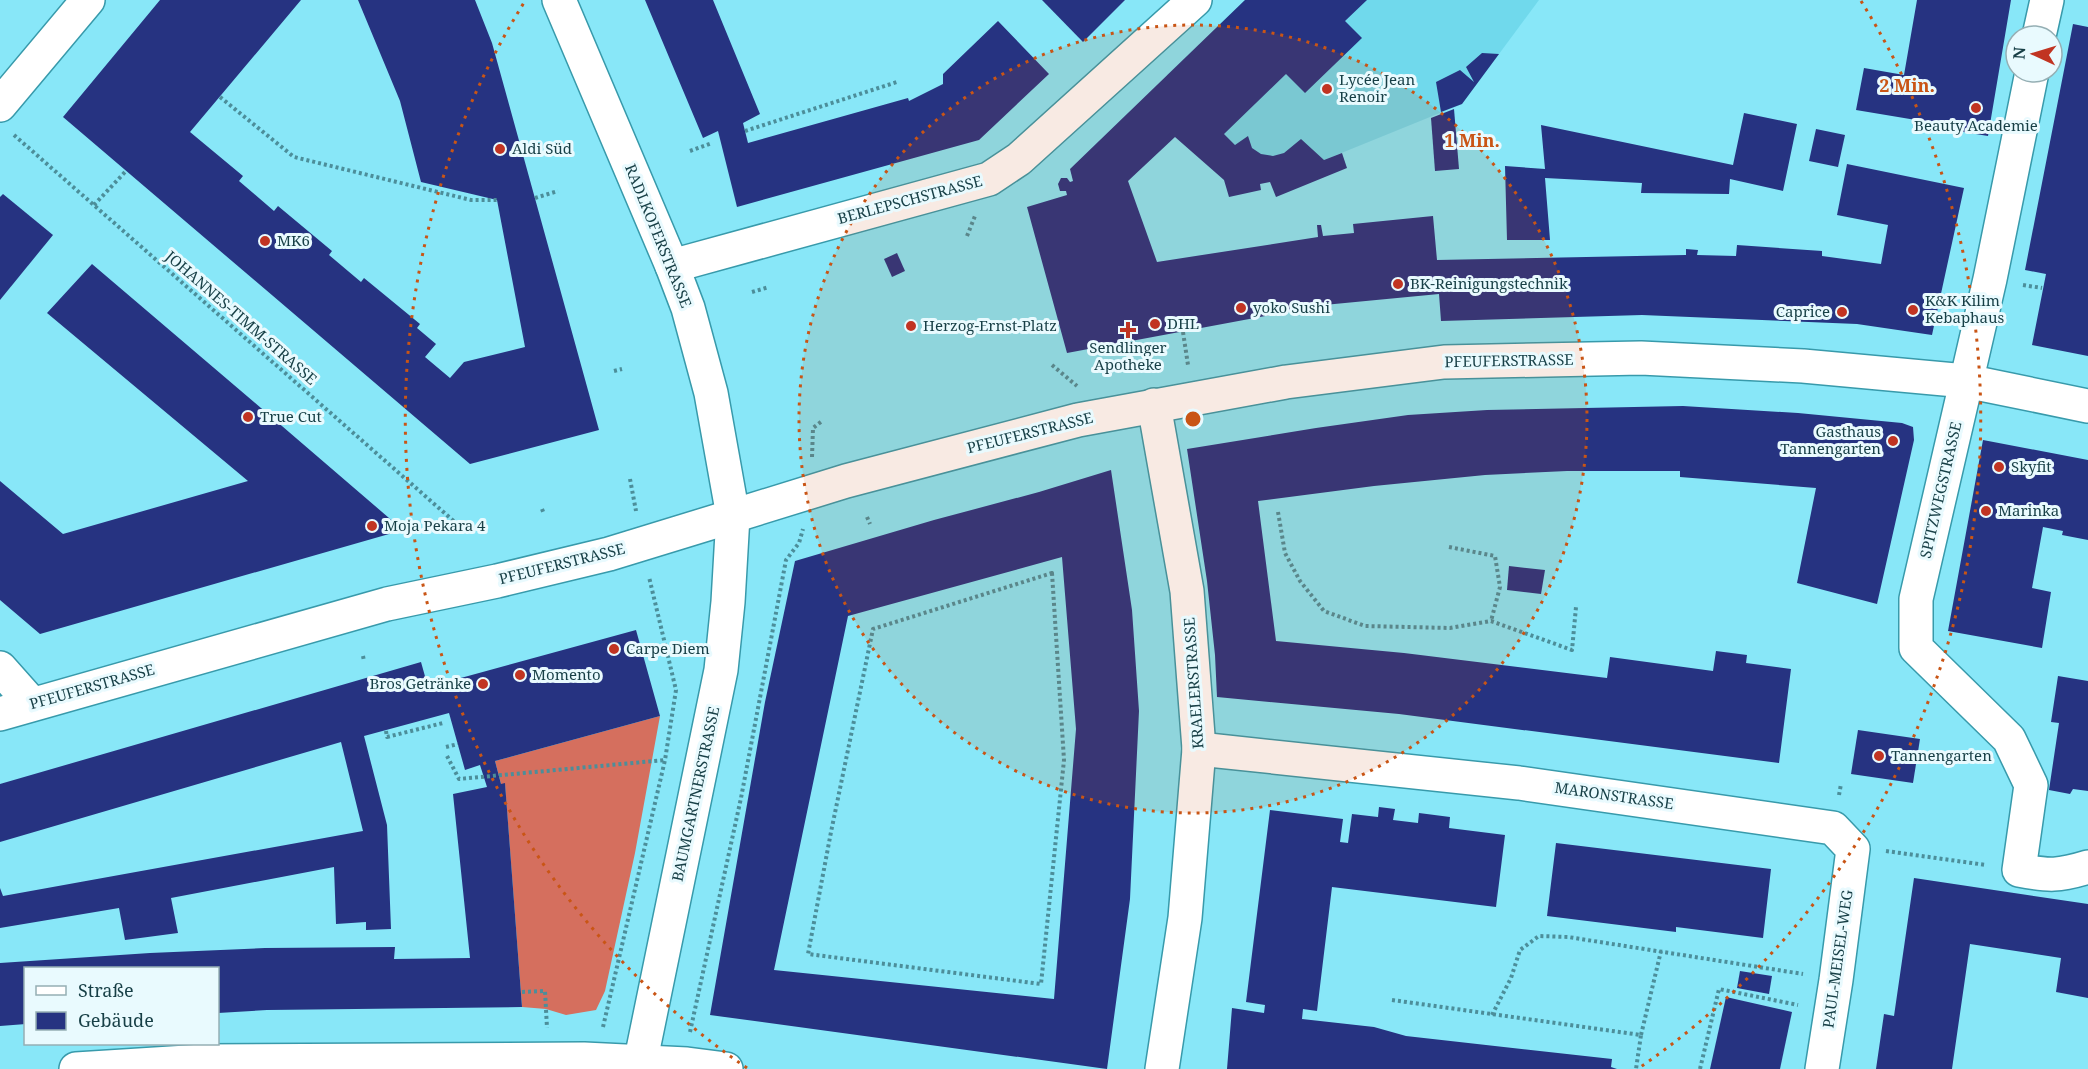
<svg xmlns="http://www.w3.org/2000/svg" width="2088" height="1069" viewBox="0 0 2088 1069" font-family="'Noto Serif',serif">
<style>
.built{fill:#70d9ec}
.forest{fill:#d56f5e}
.building{fill:#263381;fill-rule:evenodd}
.lines{fill:none;stroke-linecap:round;stroke-linejoin:round}
.minor-casing{stroke:#389aab;stroke-width:36}
.tertiary-casing{stroke:#389aab;stroke-width:36}
.secondary-casing{stroke:#389aab;stroke-width:36}
.path{stroke:#4c8e9a;stroke-width:4;stroke-dasharray:3 3;stroke-linecap:butt}
.minor{stroke:#fff;stroke-width:33}
.tertiary{stroke:#fff;stroke-width:33}
.secondary{stroke:#fff;stroke-width:33}
.ring{fill:none;stroke:#c95515;stroke-width:3;stroke-dasharray:3 6}
.poi-dot{fill:#c13422;stroke:#e9fafe;stroke-width:2}
.labels{text-anchor:middle;stroke-width:6;stroke-linejoin:round;paint-order:stroke}
.poi-label{font-size:15px;fill:#173f46;stroke:#e9fafe;text-anchor:start}
.street-label{font-size:15px;fill:#173f46;stroke:#e9fafe}
.centre{fill:#c95515;stroke:#e9fafe;stroke-width:3}
.ring-label{font-size:18px;text-anchor:middle;font-weight:bold;fill:#c95515;stroke:#e9fafe;stroke-width:6;stroke-linejoin:round;paint-order:stroke}
</style>
<rect width="100%" height="100%" fill="#88e7f8"/>
<polygon class="built" points="1245,0 1539,0 1462,104 1270,182 1167,75"/>
<polygon class="forest" points="660,716 635,853 605,991 596,1010 566,1015 546,1009 522,1007 505,784 501,784 495,761"/>
<g class="building">
<polygon points="160,0 301,0 190,132 243,176 239,181 274,211 278,206 332,251 329,255 361,282 364,278 420,324 417,328 436,344 425,357 450,378 464,362 525,347 497,200 421,182 400,101 358,0 475,0 492,43 599,430 470,464 63,117"/>
<polygon points="645,0 713,0 760,114 743,123 748,143 908,98 909,101 943,84 943,74 998,21 1049,74 979,140 737,207 718,131 703,138"/>
<polygon points="1042,0 1125,0 1083,42"/>
<polygon points="1245,0 1367,0 1345,21 1362,38 1305,93 1286,74 1224,134 1235,145 1248,136 1252,148 1261,154 1273,156 1284,153 1301,139 1324,160 1342,153 1347,168 1276,197 1270,182 1260,184 1261,190 1229,197 1224,180 1175,137 1128,181 1157,262 1318,237 1317,225 1321,225 1323,236 1354,233 1353,224 1433,216 1437,260 1686,255 1686,249 1698,250 1697,255 1736,256 1737,245 1822,251 1822,256 1881,264 1888,225 1837,215 1847,164 1964,188 1932,335 1857,324 1642,315 1441,321 1439,294 1324,305 1067,353 1027,207 1067,195 1066,191 1060,191 1058,184 1061,178 1067,178 1070,182 1073,181 1070,169"/>
<polygon points="1917,0 2011,0 1988,136 1939,128 1940,124 1856,110 1864,68 1904,75"/>
<polygon points="2073,24 2088,27 2088,356 2032,345 2046,274 2025,270"/>
<polygon points="1482,53 1499,54 1462,104 1441,112 1436,82 1460,70 1474,82 1466,67"/>
<polygon points="1454,109 1459,169 1435,171 1431,118"/>
<polygon points="1744,113 1797,124 1783,191 1730,179 1729,194 1641,193 1642,183 1545,178 1550,240 1507,240 1505,166 1545,169 1541,125 1733,165"/>
<polygon points="1816,129 1845,135 1838,167 1809,161"/>
<polygon points="3,194 53,235 0,300 0,197"/>
<polygon points="897,253 905,271 892,277 884,259"/>
<polygon points="92,264 268,414 403,530 40,634 0,600 0,481 63,534 248,481 47,313"/>
<polygon points="1683,406 1798,413 1902,423 1913,427 1914,440 1877,604 1797,583 1816,488 1680,477 1680,471 1567,471 1485,475 1374,486 1258,501 1276,641 1404,653 1607,678 1610,657 1713,671 1716,651 1747,655 1746,663 1791,669 1779,763 1399,714 1217,697 1215,655 1207,581 1187,449 1316,428 1408,415 1487,410"/>
<polygon points="1983,440 2088,460 2088,540 2062,535 2063,531 2043,527 2032,588 2051,592 2042,648 1948,631"/>
<path d="M1111,470L1132,610L1139,711L1130,899L1107,1069L710,1015L765,702L795,561L934,520L1039,492ZM1062,557L1076,729L1054,999L774,970L848,616Z"/>
<polygon points="1509,566 1545,570 1541,594 1507,590"/>
<polygon points="636,630 660,716 495,761 501,784 505,783 522,1007 267,1010 218,1013 218,968 26,968 26,1024 0,1026 0,963 150,953 265,948 395,947 394,959 470,958 453,794 487,787 480,765 465,770 449,713 364,736 387,825 391,929 366,930 366,922 336,924 334,867 171,898 178,933 125,940 119,908 0,928 0,888 3,896 363,831 341,742 0,842 0,784 421,662 428,687"/>
<polygon points="2058,676 2088,681 2088,791 2073,789 2070,794 2049,790 2059,723 2051,722"/>
<polygon points="1858,730 1920,739 1913,783 1851,774"/>
<polygon points="1379,807 1395,809 1393,820 1418,823 1419,813 1450,817 1449,828 1505,835 1496,907 1332,887 1317,1011 1303,1009 1302,1019 1374,1027 1406,1036 1612,1059 1611,1067 1617,1069 1227,1069 1232,1008 1264,1013 1265,1005 1246,1002 1270,810 1343,819 1340,842 1348,843 1352,814 1378,817"/>
<polygon points="1556,843 1771,869 1763,938 1676,927 1676,932 1547,916"/>
<polygon points="1914,878 2088,904 2088,998 2056,992 2061,958 1970,944 1952,1069 1876,1069 1884,1014 1894,1016"/>
<polygon points="1740,971 1772,976 1769,994 1737,988"/>
<polygon points="1726,997 1792,1012 1780,1069 1710,1069"/>
</g>
<g class="lines">
<defs>
<g id="minor">
<polyline points="2039,36 2047,0"/>
<path d="M2032,72L1990,279L1916,599V648L2009,739L2031,785L2019,870C2049,876 2059,876 2088,867"/>
<polyline points="0,105 88,0"/>
<polyline points="672,266 989,179 1019,159 1195,0"/>
<polyline points="1154,405 1187,591 1199,749 1185,918 1162,1069"/>
<polyline points="0,668 32,704"/>
<polyline points="1199,749 1519,783 1833,828 1853,849 1836,980 1822,1069"/>
<polyline points="76,1069 203,1061 584,1059 687,1064 726,1069"/>
</g>
<polyline id="tertiary" points="0,714 387,604 497,581 609,554 733,516"/>
<g id="secondary">
<polyline points="559,0 672,266 688,308 711,393 733,516 728,602 721,670 639,1069"/>
<polyline points="733,516 846,481 1078,420 1286,382 1444,362 1641,358 1803,366 1966,381 2088,406"/>
</g>
</defs>
<use href="#minor" class="minor-casing"/>
<use href="#tertiary" class="tertiary-casing"/>
<use href="#secondary" class="secondary-casing"/>
<g class="path">
<polyline points="220,97 294,157 471,200 497,200"/>
<polyline points="745,131 897,82"/>
<polyline points="14,135 465,531"/>
<polyline points="690,151 712,143"/>
<polyline points="535,198 558,191"/>
<polyline points="94,205 126,171"/>
<polyline points="967,236 975,216"/>
<polyline points="2023,285 2042,288"/>
<polyline points="752,292 769,287"/>
<polyline points="1183,332 1188,365"/>
<polyline points="1052,365 1077,386"/>
<polyline points="614,371 622,369"/>
<polyline points="812,457 813,428 822,421"/>
<polyline points="630,479 636,511"/>
<polyline points="542,509 544,514"/>
<polyline points="1278,512 1285,553 1300,581 1324,611 1365,626 1450,628 1491,621 1572,650 1576,607"/>
<polyline points="867,517 870,524"/>
<polyline points="1449,547 1495,556 1500,587 1491,621"/>
<polygon points="1052,573 1064,760 1041,984 808,954 831,832 873,629"/>
<polyline points="363,656 364,661"/>
<polyline points="386,731 387,737 443,723"/>
<polyline points="446,747 458,744"/>
<polyline points="447,756 459,779 665,760"/>
<polyline points="1839,795 1841,784"/>
<polyline points="1886,851 1986,865"/>
<polyline points="522,992 545,991 547,1028"/>
<polyline points="1392,1000 1641,1035 1636,1069"/>
<polyline points="1492,1015 1511,978 1520,950 1539,936 1568,937 1803,974"/>
<polyline points="603,1027 665,760 676,690 649,577"/>
<polyline points="690,1032 741,798 786,560 799,543 803,529"/>
<polyline points="1641,1035 1661,951"/>
<polyline points="1700,1069 1719,989 1798,1005"/>
</g>
<use href="#minor" class="minor"/>
<use href="#tertiary" class="tertiary"/>
<use href="#secondary" class="secondary"/>
</g>
<circle cx="1193" cy="419" r="394" fill="#c95515" fill-opacity=".12"/>
<g class="ring">
<circle cx="1193" cy="419" r="394"/>
<path d="M747 1068A788 788 0 0 1 525 1M1861 1A788 788 0 0 1 1639 1068"/>
</g>
<g class="poi-dot">
<circle cx="1327" cy="89" r="6"/>
<circle cx="1976" cy="108" r="6"/>
<circle cx="500" cy="149" r="6"/>
<circle cx="265" cy="241" r="6"/>
<circle cx="1398" cy="284" r="6"/>
<circle cx="1241" cy="308" r="6"/>
<circle cx="1913" cy="310" r="6"/>
<circle cx="1842" cy="312" r="6"/>
<circle cx="1155" cy="324" r="6"/>
<circle cx="911" cy="326" r="6"/>
<path d="M1125 321h6v6h6v6h-6v6h-6v-6h-6v-6h6z"/>
<circle cx="248" cy="417" r="6"/>
<circle cx="1893" cy="441" r="6"/>
<circle cx="1999" cy="467" r="6"/>
<circle cx="1986" cy="511" r="6"/>
<circle cx="372" cy="526" r="6"/>
<circle cx="614" cy="649" r="6"/>
<circle cx="520" cy="675" r="6"/>
<circle cx="483" cy="684" r="6"/>
<circle cx="1879" cy="756" r="6"/>
</g>
<g class="labels">
<g class="poi-label">
<text x="1339" y="85">Lycée Jean<tspan x="1339" dy="17">Renoir</tspan></text>
<text x="1976" y="131" text-anchor="middle">Beauty Academie</text>
<text x="512" y="154">Aldi Süd</text>
<text x="277" y="246">MK6</text>
<text x="1410" y="289">BK-Reinigungstechnik</text>
<text x="1925" y="306">K&amp;K Kilim<tspan x="1925" dy="17">Kebaphaus</tspan></text>
<text x="1253" y="313">yoko Sushi</text>
<text x="1830" y="317" text-anchor="end">Caprice</text>
<text x="1167" y="329">DHL</text>
<text x="923" y="331">Herzog-Ernst-Platz</text>
<text x="1128" y="353" text-anchor="middle">Sendlinger<tspan x="1128" dy="17">Apotheke</tspan></text>
<text x="260" y="422">True Cut</text>
<text x="1881" y="437" text-anchor="end">Gasthaus<tspan x="1881" dy="17">Tannengarten</tspan></text>
<text x="2011" y="472">Skyfit</text>
<text x="1998" y="516">Marinka</text>
<text x="384" y="531">Moja Pekara 4</text>
<text x="626" y="654">Carpe Diem</text>
<text x="532" y="680">Momento</text>
<text x="471" y="689" text-anchor="end">Bros Getränke</text>
<text x="1891" y="761">Tannengarten</text>
</g>
<g class="street-label">
<text transform="translate(910 200) rotate(-15)" y="5">BERLEPSCHSTRASSE</text>
<text transform="translate(658 236) rotate(68)" y="5">RADLKOFERSTRASSE</text>
<text transform="translate(241 318) rotate(41)" y="5">JOHANNES-TIMM-STRASSE</text>
<text transform="translate(1509 361) rotate(-1)" y="5">PFEUFERSTRASSE</text>
<text transform="translate(1030 433) rotate(-14)" y="5">PFEUFERSTRASSE</text>
<text transform="translate(1941 490) rotate(-77)" y="5">SPITZWEGSTRASSE</text>
<text transform="translate(562 564) rotate(-14)" y="5">PFEUFERSTRASSE</text>
<text transform="translate(1194 683) rotate(-94)" y="5">KRAELERSTRASSE</text>
<text transform="translate(92 687) rotate(-16)" y="5">PFEUFERSTRASSE</text>
<text transform="translate(696 794) rotate(-78)" y="5">BAUMGARTNERSTRASSE</text>
<text transform="translate(1614 796) rotate(8)" y="5">MARONSTRASSE</text>
<text transform="translate(1838 959) rotate(-82)" y="5">PAUL-MEISEL-WEG</text>
</g>
</g>
<circle cx="1193" cy="419" r="9" class="centre"/>
<g class="ring-label">
<text x="1907" y="92">2 Min.</text>
<text x="1472" y="147">1 Min.</text>
</g>
<rect x="24" y="967" width="195" height="78" fill="#e9fafe" stroke="#95afb4" stroke-width="1.5"/>
<rect x="36" y="986" width="30" height="9" fill="#ffffff" stroke="#95afb4" stroke-width="1.5"/>
<text x="78" y="997" font-size="18" fill="#173f46">Straße</text>
<rect x="36" y="1012" width="30" height="18" fill="#263381" stroke="#95afb4" stroke-width="1.5"/>
<text x="78" y="1027" font-size="18" fill="#173f46">Gebäude</text>
<g transform="translate(2034 54) rotate(274)"><circle r="28" fill="#e9fafe" stroke="#95afb4" stroke-width="1.5"/>
<path d="M0-4.5L10 22L0 15L-10 22Z" fill="#c13422"/>
<text y="-9" font-size="16" font-weight="bold" text-anchor="middle" fill="#173f46">N</text>
</g>
</svg>
